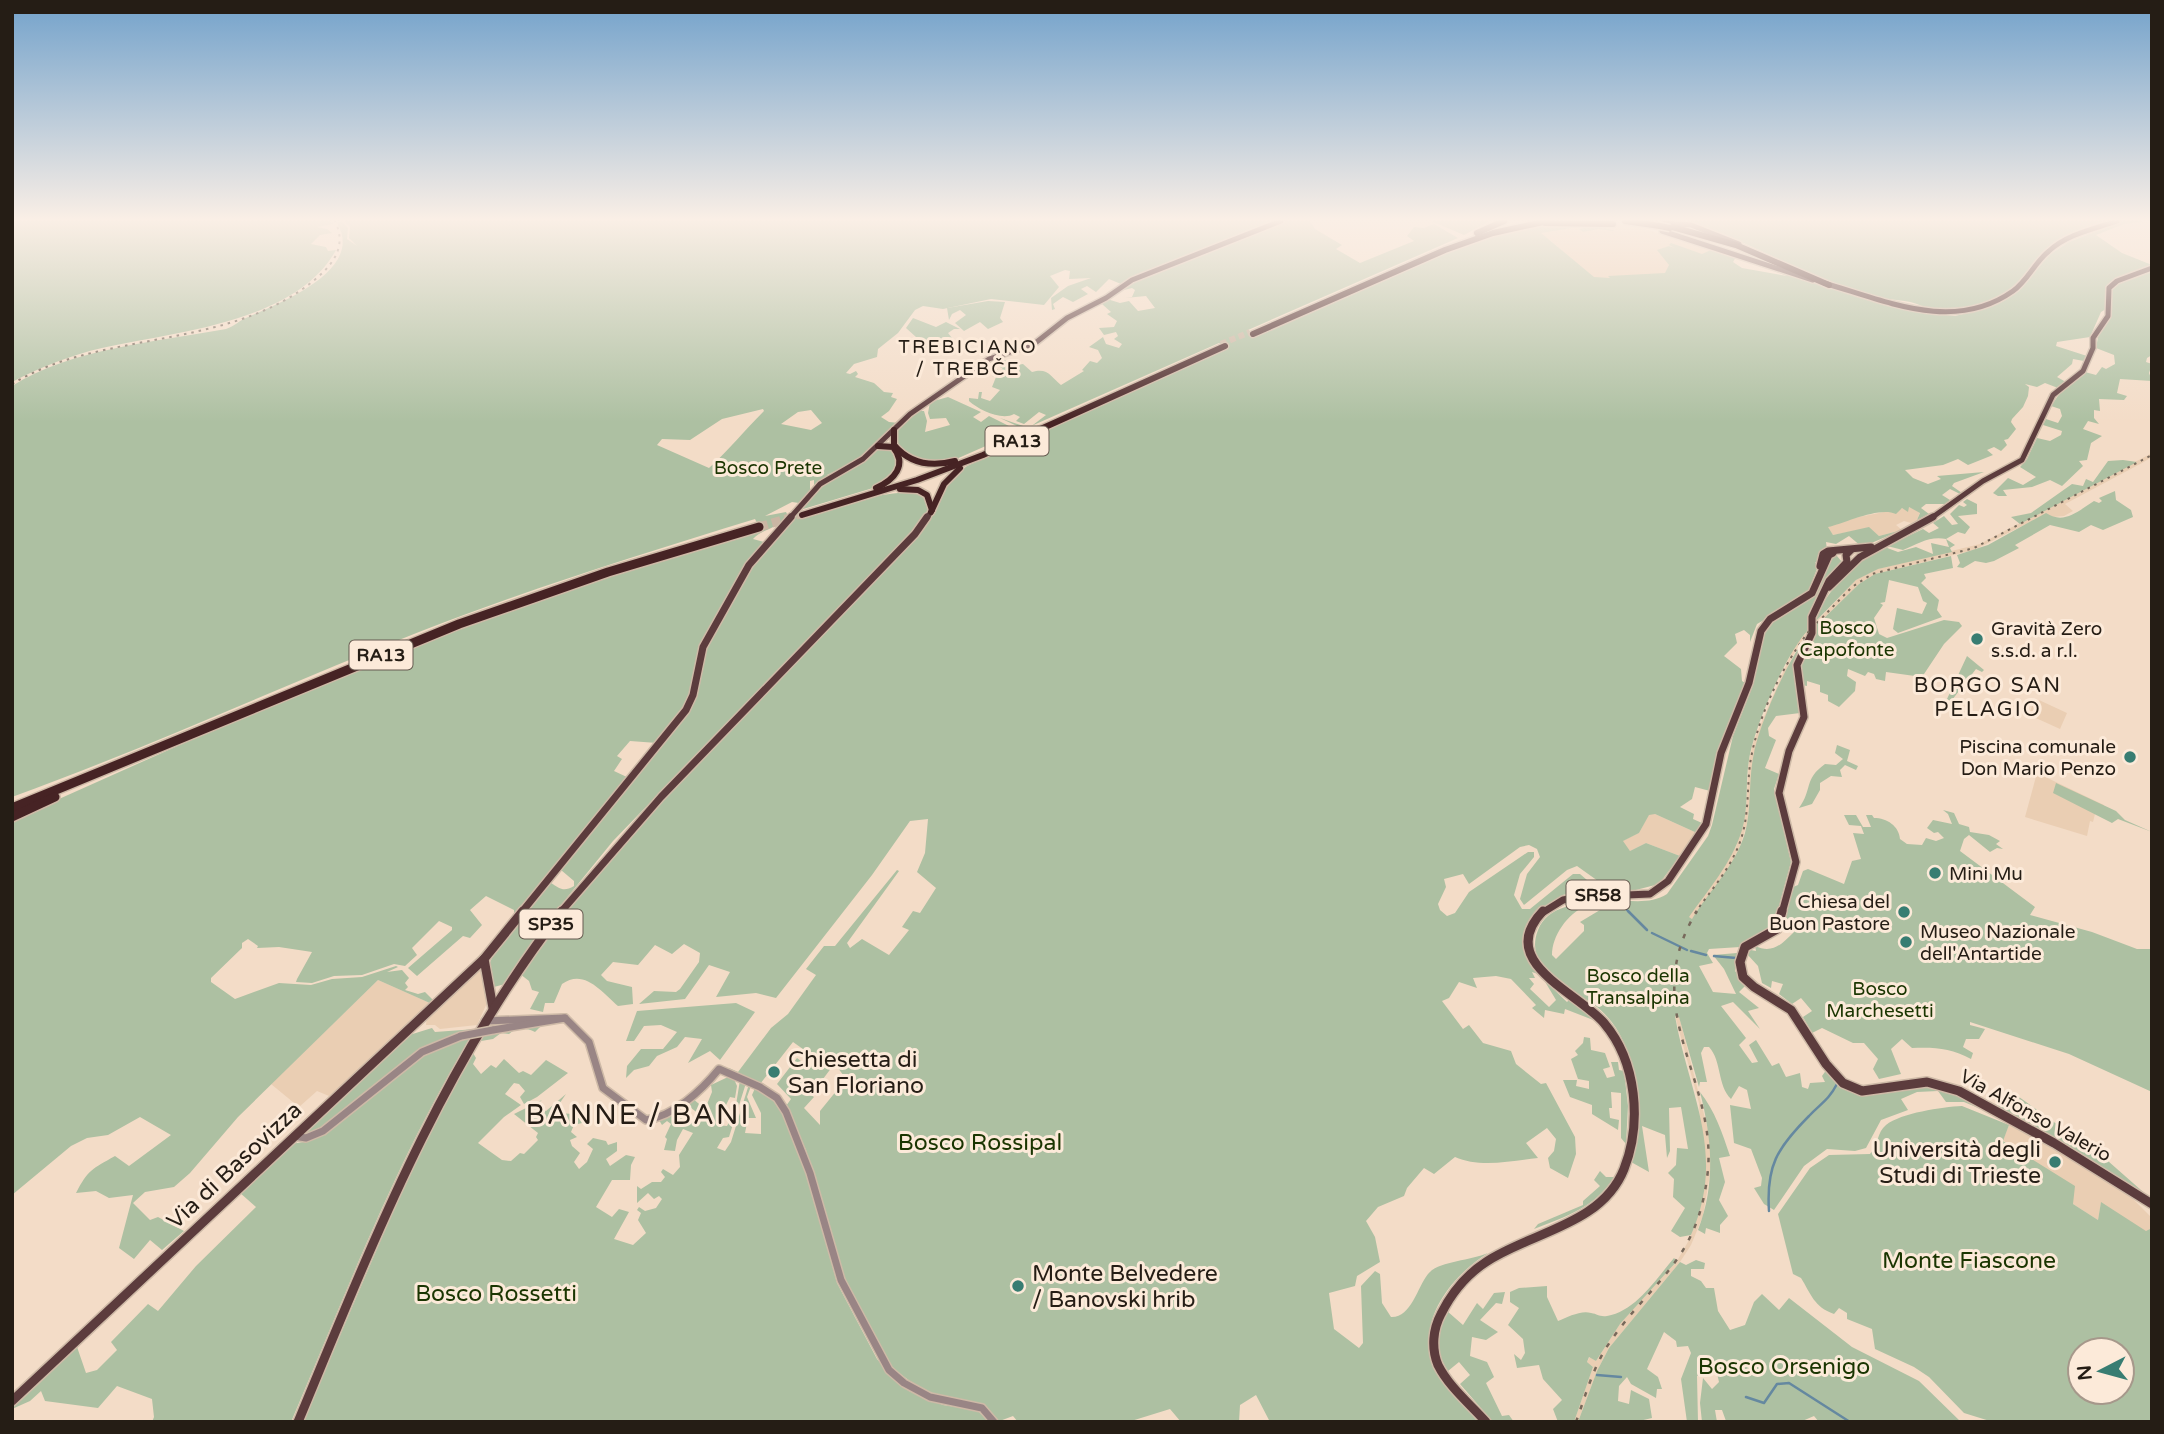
<svg xmlns="http://www.w3.org/2000/svg" width="2164" height="1434" viewBox="0 0 2164 1434" font-family="'Varela Round',sans-serif">
<style>
.built{fill:#eaceb3}
.green{fill:#adc0a2;fill-rule:evenodd}
.lines{fill:none;stroke-linecap:round;stroke-linejoin:round}
.stream-far1{stroke:#6588a0;stroke-width:2}
.stream{stroke:#6588a0;stroke-width:2.5}
.highway-tunnel-far1{stroke:#cab6a3;stroke-width:6;stroke-dasharray:6 3.5;stroke-linecap:butt}
.highway-tunnel{stroke:#cab6a3;stroke-width:9;stroke-dasharray:9 4.5;stroke-linecap:butt}
.minor-casing{stroke:#cebaa7;stroke-width:10}
.major-far2-casing{stroke:#cebaa7;stroke-width:8}
.major-far1-casing{stroke:#cebaa7;stroke-width:10}
.major-casing{stroke:#cebaa7;stroke-width:12}
.highway-far1-casing{stroke:#cebaa7;stroke-width:9}
.highway-casing{stroke:#cebaa7;stroke-width:12}
.minor{stroke:#998585;stroke-width:7}
.major-far2{stroke:#5c3c3d;stroke-width:5}
.major-far1{stroke:#5c3c3d;stroke-width:7}
.major{stroke:#5c3c3d;stroke-width:9}
.highway-far1{stroke:#462324;stroke-width:6}
.highway{stroke:#462324;stroke-width:9}
.rail-far1{stroke:#77695b;stroke-width:2;stroke-dasharray:2.5 5;stroke-linecap:butt}
.rail{stroke:#77695b;stroke-width:2.5;stroke-dasharray:4.5 9;stroke-linecap:butt}
.minor-bridge-casing{stroke:#cebaa7;stroke-width:10;stroke-linecap:butt}
.highway-bridge-casing{stroke:#cebaa7;stroke-width:9;stroke-linecap:butt}
.minor-bridge{stroke:#998585;stroke-width:7}
.highway-bridge{stroke:#462324;stroke-width:6}
.poi-dot{fill:#387d72;stroke:#fcead9;stroke-width:2.5}
.labels{text-anchor:middle;stroke-width:6;stroke-linejoin:round;paint-order:stroke}
.shield{fill:#fcead9;stroke:#665a50;stroke-width:2}
.shield-label{font-size:18px;font-weight:bold;fill:#251d15}
.far-quarter-label{font-size:19px;letter-spacing:2px;fill:#251d15;stroke:#fcead9}
.park-label{font-size:19px;fill:#1a3501;stroke:#fcead9}
.poi-label{font-size:19px;fill:#251d15;stroke:#fcead9;text-anchor:start}
.street-label{font-size:19px;fill:#251d15;stroke:#fcead9}
.neighbourhood-label{font-size:21px;letter-spacing:2px;fill:#251d15;stroke:#fcead9}
.near-poi-label{font-size:23px;fill:#251d15;stroke:#fcead9;text-anchor:start}
.near-park-label{font-size:23px;fill:#1a3501;stroke:#fcead9}
.near-street-label{font-size:23px;fill:#251d15;stroke:#fcead9}
.near-quarter-label{font-size:28px;letter-spacing:2px;fill:#251d15;stroke:#fcead9}
</style>
<rect width="100%" height="100%" fill="#f3dcc7"/>
<g class="built">
<polygon points="1618,224 1642,228 1711,250 1708,253 1730,261 1731,264 1721,265 1669,246 1667,261 1671,269 1664,274 1601,280 1593,278 1550,240 1539,235 1540,231 1583,226 1614,227"/>
<polygon points="2152,453 2152,457 2142,463 2065,504 2073,511 2064,516 2053,517 2046,514 1974,550 1875,574 1859,584 1819,623 1816,622 1856,580 1877,569 1980,544"/>
<polygon points="1909,507 1920,512 1917,520 1911,523 1904,521 1896,525 1902,530 1879,536 1869,528 1833,535 1827,527 1854,518"/>
<polygon points="1809,629 1791,659 1757,742 1747,824 1740,846 1728,870 1692,919 1688,917 1736,847 1746,811 1749,760 1754,740 1794,647"/>
<polygon points="2039,700 2067,713 2060,729 2029,715 2033,703 2037,705"/>
<polygon points="2037,773 2104,805 2101,815 2095,814 2093,822 2090,821 2087,836 2025,817"/>
<polygon points="1649,814 1655,814 1697,833 1680,856 1646,843 1630,851 1622,841 1639,833"/>
<polygon points="480,971 483,972 487,1003 477,1025 440,1029 435,1025 426,1025 427,1016 476,972"/>
<polygon points="378,980 432,1004 329,1096 317,1091 299,1107 271,1084"/>
<polygon points="1675,1016 1679,1016 1709,1134 1711,1168 1703,1216 1691,1245 1680,1262 1609,1348 1597,1371 1578,1422 1574,1422 1593,1367 1587,1362 1590,1357 1596,1361 1620,1324 1677,1261 1689,1240 1700,1209 1703,1195 1699,1103"/>
<polygon points="2009,1125 2015,1126 2126,1192 2152,1218 2152,1228 2146,1232 2101,1203 2098,1220 2073,1204 2003,1140"/>
</g>
<g class="green">
<path d="M12,221H330L333,224L317,227L327,229L332,233L320,235L311,244L326,247L328,251L336,250C296,323 174,332 102,348C71,355 41,367 12,382Z"/>
<path d="M342,221L348,228L347,239L357,246L349,238L350,227L344,221H1278L1121,284L1109,279L1096,292L1087,286L1081,289L1088,294L1073,302L1063,297L1053,304L1055,309L1052,310L1051,298L1068,286L1091,278L1069,279L1070,271L1065,270L1050,276L1059,287L1044,305L991,299L943,309L923,306L915,310L898,333L878,349L877,357L854,364L846,373L850,374L856,371L858,374L855,377L874,383L884,392L893,393L891,397L897,399L889,411L881,417L889,422L899,423L862,458L827,475L828,477L814,486V480L810,481V491L799,503L792,502L765,516L786,512L788,516C775,530 762,529 753,539L764,542L732,589L699,651L693,686L685,706L657,743L630,741L617,756L622,759L614,771L629,778L514,919V910L486,896L470,910L482,925L470,938L463,936L417,976L408,968L452,930V927L439,921L412,948L417,955L405,966L394,964L362,975L334,976L312,983L296,982L297,979L312,952L279,947L257,948L258,946L248,939L242,943V948L211,978V982L235,999L279,983L311,985L332,979L362,977L396,966L398,967L387,972L402,970L409,978L405,983L408,987L405,990L418,994L425,992L433,1000L432,1004L378,980L238,1117L190,1173L174,1187L145,1192L133,1203L150,1220L158,1217L184,1231L162,1250L150,1240L134,1259L119,1248L133,1195L109,1198L96,1191L76,1193C88,1170 92,1169 115,1156L129,1166L171,1135L140,1117L108,1135L87,1138L71,1146L12,1195V820C150,759 286,695 427,640C536,597 648,564 760,529L755,519C642,554 529,589 419,632C283,685 150,747 12,797V386C72,348 157,342 226,329C237,325 238,321 246,318C277,304 366,271 337,223ZM763,409L764,411C744,431 729,450 709,468L657,445L662,439L690,440L722,419ZM811,410L822,423L811,430L781,424L798,412Z"/>
<path d="M1283,221H1310L1315,229L1342,245L1336,249L1360,263L1414,241L1407,236L1414,227L1424,228L1434,224L1458,238L1248,330L1256,335C1300,316 1344,297 1388,278C1459,247 1538,208 1616,231L1598,229L1583,232L1579,229L1589,227L1584,226L1541,233L1594,277L1610,278L1608,276L1665,273L1669,265L1657,250L1669,246L1675,248L1669,245L1671,243L1702,254L1711,250L1736,257L1733,262L1742,268L1787,276L1748,261L1915,312L1955,316L1976,311L2009,297L2019,291L2049,255L2069,242L2123,221H2146L2124,224L2096,235L2122,253L2152,265L2116,279L2105,287L2106,309L2101,312L2090,337L2057,342L2056,346L2087,356L2084,361L2073,359L2072,364L2057,377L2066,382L2058,388L2045,383L2037,387L2025,384L2029,387L2028,396L2023,407L2012,419L2011,422L2016,429L2008,439L2004,440L2007,445L2001,451L1994,447L1987,450L1993,455L1968,465L1958,459L1943,465L1905,470L1913,478L1928,484L1941,479L1937,476L1984,472L1954,483L1952,486L1962,493L1960,494L1950,489L1942,495L1950,500L1946,504H1926L1921,508L1929,514L1917,520L1920,513L1909,507L1908,512L1902,508L1896,514C1880,506 1845,523 1828,527L1833,535L1869,527L1879,536L1902,530L1862,547L1849,536L1836,544L1826,542L1827,550L1819,563L1815,562L1818,566L1807,595L1757,624L1750,642V635L1744,630L1735,634L1737,643L1724,656L1741,669L1742,681L1745,683L1710,791L1695,787L1692,799L1680,807L1694,814L1693,819L1702,823L1697,833L1655,814L1649,815L1639,833L1623,841L1630,851L1646,843L1680,856L1659,884L1632,891H1612L1577,866L1567,870L1524,905L1520,899L1527,874L1540,857L1537,849L1529,845L1520,847L1469,884L1463,874L1444,879L1446,887L1438,904L1440,910L1447,916L1455,913L1469,892L1528,852H1534V857L1520,874L1514,895L1522,909H1530L1573,874H1580L1587,880V888L1563,895L1539,910L1528,923V951L1541,975L1532,972L1535,978H1529L1534,984L1530,989L1549,1007L1556,1000L1544,980L1567,1002L1569,1000L1601,1023L1565,1009L1564,1014L1545,1010L1544,1018L1532,1008L1536,1005L1511,979L1496,976L1473,978L1477,988L1459,982L1449,998L1442,1001L1463,1029L1469,1025L1483,1043L1511,1051L1516,1064L1541,1084L1546,1083L1575,1137L1576,1154L1568,1178L1550,1168L1548,1158L1554,1151L1556,1139L1547,1128L1526,1143L1538,1158C1512,1161 1479,1168 1455,1157L1434,1174L1424,1168L1407,1188L1404,1196L1378,1207L1366,1221L1375,1237L1380,1262L1357,1276L1355,1286L1329,1293L1334,1329L1359,1348L1363,1343L1361,1286L1375,1271L1380,1274L1382,1303L1391,1317C1411,1318 1417,1288 1428,1274C1438,1261 1470,1261 1488,1253C1460,1270 1425,1308 1430,1345C1433,1369 1462,1403 1478,1422H1270L1256,1395L1240,1405L1239,1422H1181L1170,1409L1128,1422H1018L1013,1416L997,1422L986,1406L938,1395L919,1388L890,1366L844,1281L806,1150L786,1106L791,1099L777,1084L797,1058L810,1068L817,1059L793,1042L760,1084L728,1071L729,1068L738,1072L771,1028L788,1014L816,975L806,969L824,946H835L897,870L899,871L847,943L850,948L862,939L889,955L909,930L902,927L913,911L920,913L936,888L917,872L925,853L928,819L910,821L872,875L776,998L756,993L716,997L730,972L709,965L685,999L639,1004L654,991L676,992L680,989L699,962L700,953L684,944L672,954L655,945L638,965L613,962L601,975L607,981L632,987L633,1004L618,1006C602,992 584,968 562,984L554,1003H545L543,1012L530,1009L539,992L532,990L529,981L520,974C629,820 769,689 901,554C926,527 936,488 967,466L1226,347L1219,343L954,460L918,461L897,446L896,431L918,411H924L927,421L925,432L950,425L946,418L930,419L928,413L930,402L948,397L981,412L973,417L981,422L989,416L1017,430L1019,427L1000,418L1029,428L1046,415L1039,412L1024,424L1016,421L1020,417L1014,414C1002,421 979,410 969,401V398L978,399L979,392H982L981,398L990,401L1000,390L992,387L996,377L992,376L996,372L990,369L994,366L999,371L1003,369L990,360L998,357L1015,365L1023,364L1032,372C1048,367 1051,377 1061,385L1084,371L1082,370L1090,361L1097,363L1102,358L1098,350L1089,347L1103,337L1106,344L1119,348L1122,344L1114,339L1118,336L1116,332L1104,335L1099,328L1114,327L1117,321L1107,314L1111,312L1102,304L1096,305L1107,299L1120,303L1129,301L1138,311L1155,308L1146,296L1125,298L1132,297L1135,290L1132,288L1120,291L1127,283ZM832,1067L838,1068L846,1079L820,1111V1125L804,1108L814,1097L811,1095Z"/>
<polygon points="1431,221 1490,221 1464,235"/>
<path d="M1672,221H2111L2053,245L2009,292L1980,305L1938,313L1897,302L1919,308L1922,306C1907,299 1890,300 1875,298C1864,296 1850,290 1839,286C1784,266 1731,229 1672,221Z"/>
<polygon points="2152,270 2152,355 2147,358 2146,362 2152,364 2149,373 2152,381 2120,379 2117,393 2127,396 2124,400 2099,399 2100,411 2094,410 2094,418 2099,424 2088,421 2083,429 2102,436 2091,443 2087,460 2079,461 2083,466 2062,486 2050,480 2032,487 2003,490 2007,496 1998,496 1993,493 2008,478 2023,485 2036,477 2020,467 2027,459 2037,438 2050,441 2061,435 2062,431 2043,425 2046,419 2058,423 2062,416 2060,409 2051,406 2062,390 2085,372 2096,375 2102,367 2106,369 2115,364 2114,355 2096,348 2099,332 2111,315 2111,289 2117,284"/>
<polygon points="988,301 1005,302 1000,318 1003,322 988,329 980,322 964,331 955,323 966,315 960,310 952,314 949,320 947,308"/>
<polygon points="913,318 936,327 946,322 960,329 954,329 948,333 952,338 939,347 922,352 930,341 916,337 906,328"/>
<path d="M879,447H889L898,456L896,472L873,488L800,510L802,517C820,512 960,462 922,521L613,841L561,905L505,984L494,987L489,965L494,953L551,883C560,889 564,892 574,886V881L561,870L682,719L705,648L749,568L819,486Z"/>
<polygon points="2123,460 2137,462 2020,524 2011,517 2031,513 2072,484 2083,486 2086,479 2093,482 2108,461"/>
<path d="M2115,491L2116,500L2131,510L2133,517L2103,530L2091,525L2079,532L2050,525L2015,545L2019,548L1994,561L1986,563L1975,561L1963,568L1957,567L1960,563L1957,555L1988,545L2046,513C2064,525 2078,511 2094,501L2099,503L2102,501L2099,498Z"/>
<path d="M1967,499L1977,504V514L1958,516L1970,527L1965,534L1958,532L1946,539L1955,545L1950,548L1952,552L1878,569L1856,580L1816,621L1819,623L1859,584L1875,574L1951,556L1953,568L1924,574L1926,578L1921,583L1939,600L1937,610L1942,617L1898,633L1893,629L1897,608L1922,614L1927,603L1923,601L1918,587L1889,580L1885,602L1880,603L1883,605L1874,618L1879,634L1887,638L1944,620L1959,622L1962,626L1944,644L1922,677L1886,672L1885,681L1876,679L1874,674L1868,672L1865,676L1848,669L1847,676L1856,682L1855,691L1839,707L1828,701V695L1820,692V685L1807,681V686L1802,685C1798,624 1833,578 1882,546L1898,552L1916,547L1933,554L1931,543L1949,547L1946,539C1929,536 1918,544 1903,550L1887,546L1923,529L1929,533L1939,528L1933,523L1944,516L1952,525L1958,524L1950,514L1959,505L1964,507L1967,505L1963,502Z"/>
<path d="M1832,556H1837L1842,562C1823,577 1809,606 1809,629C1786,653 1754,727 1749,760C1745,783 1749,807 1742,830C1732,863 1708,890 1689,917L1692,919C1710,890 1735,866 1745,833C1752,807 1748,780 1754,753C1760,722 1789,657 1809,633L1793,667L1800,713L1776,716L1768,728L1769,736L1776,740L1765,768L1779,774L1774,789L1791,862L1775,921L1771,929L1747,940L1740,947L1709,949L1707,953L1713,963L1699,966L1713,992L1736,994L1724,969L1713,955L1737,953L1735,971L1746,985L1739,992L1759,1008L1748,1011L1760,1029L1733,1002L1721,1006L1746,1038L1739,1045L1752,1063L1758,1062L1749,1045L1756,1040L1772,1066L1779,1063L1786,1077L1800,1073L1802,1087L1808,1089L1810,1083L1825,1082L1822,1076L1827,1069L1847,1089L1915,1083L1957,1093L2005,1119L1964,1102H1946L1938,1091L1917,1092L1901,1099L1908,1110L1881,1120L1866,1148L1855,1151L1827,1149L1804,1166L1774,1210L1764,1204L1754,1188L1761,1186L1762,1178L1751,1149L1734,1143L1730,1105L1751,1109L1747,1090L1739,1086L1731,1099C1717,1085 1722,1061 1709,1047H1704L1701,1053L1707,1082H1700L1699,1087L1679,1017L1675,1016C1689,1095 1727,1153 1691,1235L1680,1237L1671,1231L1685,1208L1673,1197L1674,1179L1668,1173L1676,1165L1677,1148L1688,1149L1681,1107L1669,1108L1670,1151L1667,1158L1665,1135L1642,1126L1649,1172L1631,1162C1631,1123 1639,1077 1623,1041C1617,1027 1605,1012 1593,1004C1568,987 1523,968 1538,930C1548,905 1578,904 1602,900C1597,903 1592,903 1586,906C1567,914 1552,936 1552,955L1556,959L1584,931V925L1580,922L1610,904V900C1629,900 1650,905 1667,894L1708,836L1712,825L1733,736L1753,685L1764,632L1776,619L1812,597Z"/>
<polygon points="1967,656 1984,670 1982,672 1976,669 1952,700 1958,704 1957,705 1947,699"/>
<path d="M1837,745L1850,750L1847,761L1858,766L1856,770L1845,765L1840,770L1842,777L1831,776L1820,783V790L1812,804L1799,808C1813,789 1803,780 1825,764L1836,765L1843,759L1835,753Z"/>
<polygon points="2056,783 2116,811 2125,820 2152,832 2118,819 2112,823 2053,793"/>
<path d="M1943,810L1954,813L1959,824L1969,827L1970,832L1989,835L2000,841L1996,844L2003,849L1997,848L1990,852L1969,835L1964,839L1960,851L2035,907L2030,915L2092,932L2137,949H2152V1092L2069,1054L1970,1022V1025L1985,1029L1979,1039H1966L1963,1047L1973,1053L1971,1059C1951,1048 1934,1047 1912,1048L1902,1039L1891,1049L1901,1074L1879,1079L1873,1069L1878,1059L1864,1043H1853L1822,1028L1812,1033L1803,1017L1812,1011L1801,998L1792,1004L1779,994L1783,984L1772,981L1771,988L1762,983L1758,966L1747,954L1751,950L1756,951L1755,946C1772,954 1781,945 1793,933L1795,930L1781,924L1793,887L1798,885L1803,871L1808,869L1844,884L1852,861L1861,859L1853,833L1864,834L1861,826L1849,825L1844,815H1856L1863,827H1871L1866,815H1872L1874,818C1887,818 1899,826 1900,839L1907,844L1922,845L1926,838L1936,841L1944,838L1938,832L1934,833L1927,828L1933,820L1952,824L1948,814Z"/>
<polygon points="736,1003 755,1012 720,1060 710,1051 688,1063 702,1039 685,1037 677,1047 657,1056 649,1066 634,1070 626,1078 627,1066 641,1049 663,1049 677,1032 661,1025 644,1026 634,1041 626,1041 637,1011"/>
<path d="M549,1024L541,1026L535,1032C526,1028 517,1027 509,1034L501,1033L493,1039L481,1041L473,1053L476,1058L473,1064L481,1074L491,1065L496,1068L504,1059L519,1073L523,1071L531,1075L546,1060L568,1073L537,1097L524,1104L520,1097L525,1091L519,1084L514,1083L505,1094L521,1105L504,1117L478,1143L502,1160L511,1161L520,1153L524,1154L538,1140L536,1137L538,1133L514,1114L542,1100L535,1106L546,1111L566,1094L555,1110L558,1113L588,1115L586,1122L574,1125L571,1132L577,1137L570,1140L572,1146L580,1153L574,1162L579,1169L587,1162L593,1149L587,1144L593,1138L606,1141L608,1145L617,1142V1151L606,1159L610,1166L626,1155L635,1157L631,1165L630,1180H612L596,1207L612,1217L619,1209L629,1212L614,1239L633,1245L646,1233L638,1220L641,1213L637,1210L639,1207L645,1211L656,1208L662,1199L659,1196L654,1199L648,1193L637,1203V1186L641,1189L652,1182H661L665,1177L661,1172L663,1169L673,1175L680,1167L679,1155L693,1133L683,1129L677,1140L675,1151L664,1150L667,1139L665,1137L671,1124L667,1121L662,1125L659,1120L674,1111L689,1125L700,1115L685,1103L692,1098L705,1109L712,1092L711,1085L728,1077L734,1079L737,1086L735,1098L730,1097L716,1125L727,1126L735,1111L740,1080L746,1083L729,1137L723,1138L717,1148L725,1151L731,1142L749,1084L751,1086L747,1097L756,1118H748L745,1133L761,1134V1113L752,1095L756,1086L784,1110L803,1160L837,1283L877,1359L896,1381L909,1391L943,1405L977,1410L989,1422H303L423,1141L481,1036Z"/>
<path d="M432,1028L435,1032L476,1029C399,1152 348,1289 291,1422H152L154,1417L152,1399L117,1386L98,1408L45,1401L41,1391L30,1401L12,1409V1405L76,1344L86,1373L97,1370L117,1350L111,1342L148,1304L158,1311L196,1266L256,1207L239,1192L291,1144L309,1141L324,1134L415,1060L460,1033L420,1049L323,1128L303,1134V1132L406,1036Z"/>
<polygon points="1584,1037 1590,1038 1591,1050 1605,1053 1610,1067 1603,1069 1607,1078 1615,1076 1611,1062 1618,1062 1619,1070 1624,1071 1628,1106 1626,1144 1621,1138 1621,1093 1611,1092 1612,1108 1609,1108 1610,1118 1619,1120 1618,1130 1592,1114 1592,1105 1570,1097 1563,1080 1577,1080 1576,1086 1589,1089 1589,1081 1578,1079 1571,1059 1578,1055 1575,1051 1583,1043"/>
<polygon points="2008,1089 2108,1161 2150,1198 2077,1151 1996,1107 1998,1097 2005,1100"/>
<path d="M1700,1092C1715,1111 1722,1132 1730,1156L1719,1158L1725,1182L1719,1200L1728,1216L1720,1225V1233L1706,1228L1705,1234L1698,1230C1716,1184 1712,1139 1700,1092Z"/>
<path d="M1962,1106L2009,1125L2003,1141L2075,1186L2073,1204L2098,1220L2101,1202L2146,1231L2152,1228V1422H1993L1964,1413L1929,1377L1914,1367L1875,1349L1872,1329L1847,1319V1313L1839,1308L1834,1314C1814,1307 1811,1294 1801,1278L1793,1274L1778,1214L1810,1168L1829,1155L1870,1154C1878,1146 1877,1132 1886,1125C1901,1113 1942,1107 1962,1106ZM2080,1350H2122V1392H2080Z"/>
<path d="M1600,1171L1606,1177H1614C1596,1207 1565,1217 1534,1229L1538,1224L1583,1205V1201L1600,1186L1594,1180Z"/>
<path d="M1674,1258L1677,1261L1620,1324L1596,1361L1589,1357L1587,1362L1593,1367L1574,1422H1558L1553,1409L1562,1400L1543,1379L1539,1365L1517,1368L1514,1354L1521,1360L1525,1353L1523,1339L1508,1325L1519,1308L1510,1302V1292L1519,1288L1547,1286V1297L1558,1321C1568,1317 1581,1310 1591,1313C1598,1314 1599,1317 1607,1316C1636,1311 1656,1279 1674,1258Z"/>
<polygon points="1696,1260 1705,1263 1704,1269 1691,1269 1691,1276 1701,1281 1706,1288 1714,1288 1718,1311 1730,1330 1745,1325 1754,1302 1762,1294 1779,1310 1789,1298 1852,1347 1919,1381 1961,1422 1819,1422 1814,1416 1800,1422 1729,1422 1726,1421 1722,1410 1715,1410 1717,1422 1702,1422 1700,1403 1703,1378 1712,1389 1719,1382 1715,1365 1697,1376 1698,1422 1687,1422 1681,1379 1691,1353 1688,1346 1677,1347 1676,1341 1664,1332 1647,1369 1658,1377 1662,1389 1657,1389 1656,1398 1631,1384 1627,1377 1619,1386 1618,1401 1629,1404 1631,1390 1649,1399 1652,1418 1635,1422 1578,1422 1597,1371 1609,1348 1680,1262 1686,1265"/>
<path d="M1505,1292L1502,1304L1496,1303L1480,1320L1498,1332L1486,1340L1472,1337L1470,1356L1487,1362L1494,1377L1486,1383L1502,1416L1509,1415L1514,1422H1493L1460,1384L1470,1375L1459,1362L1448,1371C1434,1351 1438,1332 1447,1311L1463,1325L1477,1303L1483,1309L1494,1293Z"/>
</g>
<g class="lines">
<polyline class="stream-far1" points="1621,904 1630,913"/>
<g class="stream">
<polyline points="1628,911 1647,930"/>
<polyline points="1652,933 1687,950"/>
<polyline points="1691,951 1706,955"/>
<polyline points="1714,956 1736,958"/>
<path d="M1769,1211C1766,1166 1777,1148 1809,1116C1821,1103 1828,1101 1837,1084"/>
<polyline points="1597,1375 1621,1377"/>
<polyline points="1746,1397 1764,1403 1777,1384 1789,1383 1850,1422"/>
</g>
<g class="highway-tunnel-far1">
<polyline points="1221,344 1250,332"/>
<polyline points="787,519 802,515"/>
</g>
<polyline class="highway-tunnel" points="759,527 793,517"/>
<defs>
<g id="minor">
<path d="M485,1021L565,1018L589,1042L603,1088L646,1120C674,1116 701,1091 719,1069L760,1087L777,1098L786,1112L810,1173L841,1280L889,1370L904,1383L930,1397L982,1408L994,1422"/>
<polyline points="493,1030 565,1018"/>
<polyline points="294,1136 306,1138 323,1131 422,1052 461,1036"/>
</g>
<g id="major-far2">
<polyline points="1664,223 1691,225 1739,244"/>
<polyline points="1662,231 1813,280"/>
<path d="M1824,283C1886,301 1954,333 2013,291C2028,280 2035,262 2049,251C2067,234 2094,229 2117,221"/>
<polyline points="789,519 820,484 863,459 910,414 989,359 1034,344 1067,318 1106,298 1132,280 1281,221"/>
<polyline points="926,519 931,512"/>
<polyline points="1930,519 1983,481 2022,460 2053,395 2083,371 2093,348 2093,338 2108,316 2109,288 2117,281 2152,268"/>
</g>
<g id="major-far1">
<polyline points="1820,566 1823,554 1828,551 1871,547"/>
<polyline points="1829,587 1860,557 1933,517"/>
<polyline points="521,913 686,710 693,695 703,647 749,565 791,517"/>
<polyline points="560,913 661,797 915,534 927,517"/>
<polyline points="1542,913 1563,900 1580,897 1650,894 1668,881 1706,824 1721,753 1749,683 1761,631 1770,619 1812,593 1829,555 1833,553"/>
<polyline points="1782,913 1796,862 1779,793 1789,751 1804,717 1797,665 1812,633 1812,617 1829,581 1847,562 1846,555 1851,550"/>
</g>
<g id="major">
<polyline points="1782,911 1777,929 1745,947 1740,962 1743,977 1754,987 1791,1010 1826,1064 1843,1083 1862,1091 1927,1082 1959,1091 2054,1143 2152,1204"/>
<polyline points="484,959 493,1008"/>
<polyline points="12,1401 484,959 523,911"/>
<path d="M298,1422C372,1244 442,1064 562,911"/>
<path d="M1486,1422C1470,1404 1449,1387 1438,1365C1431,1348 1433,1329 1441,1314C1452,1292 1466,1275 1486,1262C1531,1232 1602,1225 1624,1169C1642,1123 1637,1062 1604,1023C1578,992 1494,962 1543,911"/>
</g>
<g id="highway-far1">
<polyline points="1625,221 1660,226"/>
<polyline points="1545,223 1613,224"/>
<polyline points="1669,226 1736,245 1829,285"/>
<polyline points="1477,233 1504,221"/>
<polyline points="1253,334 1445,250 1493,233 1548,221"/>
<path d="M894,430V445C910,464 932,467 955,461"/>
<path d="M876,488C894,480 908,465 893,447L878,446"/>
<polyline points="900,489 918,490 927,495 932,510"/>
<polyline points="931,512 944,484 960,468"/>
<polyline points="802,515 917,480 983,455 1225,346"/>
</g>
<g id="highway">
<polyline points="12,808 459,624 608,572 759,527"/>
<polyline points="12,817 55,797"/>
</g>
</defs>
<use href="#minor" class="minor-casing"/>
<use href="#major-far2" class="major-far2-casing"/>
<use href="#major-far1" class="major-far1-casing"/>
<use href="#major" class="major-casing"/>
<use href="#highway-far1" class="highway-far1-casing"/>
<use href="#highway" class="highway-casing"/>
<use href="#minor" class="minor"/>
<use href="#major-far2" class="major-far2"/>
<use href="#major-far1" class="major-far1"/>
<use href="#major" class="major"/>
<use href="#highway-far1" class="highway-far1"/>
<use href="#highway" class="highway"/>
<g class="rail-far1">
<path d="M12,384C32,372 54,363 76,357C158,334 251,335 318,277C336,261 346,244 335,221"/>
<polyline points="1817,623 1852,587 1872,574 1974,548 2152,455"/>
<path d="M1695,913C1711,890 1732,867 1741,839C1749,815 1747,789 1750,764C1757,718 1781,668 1809,631"/>
</g>
<path class="rail" d="M1576,1422C1585,1397 1592,1371 1606,1348C1648,1283 1696,1265 1707,1178C1721,1081 1635,1011 1697,911"/>
<defs>
<polyline id="minor-bridge" points="461,1036 493,1030"/>
<polyline id="highway-bridge" points="1660,226 1670,228"/>
</defs>
<use href="#minor-bridge" class="minor-bridge-casing"/>
<use href="#highway-bridge" class="highway-bridge-casing"/>
<use href="#minor-bridge" class="minor-bridge"/>
<use href="#highway-bridge" class="highway-bridge"/>
</g>
<linearGradient id="sky" x2="0" y2="1"><stop stop-color="#73a2cb"/><stop offset="0.52" stop-color="#faefe6"/><stop offset="1" stop-color="#faefe6" stop-opacity="0"/></linearGradient>
<rect width="2164" height="422" fill="url(#sky)"/>
<g class="poi-dot">
<circle cx="1977" cy="639" r="7"/>
<circle cx="2130" cy="757" r="7"/>
<circle cx="1935" cy="873" r="7"/>
<circle cx="1904" cy="912" r="7"/>
<circle cx="1906" cy="942" r="7"/>
<circle cx="774" cy="1072" r="7"/>
<circle cx="2055" cy="1162" r="7"/>
<circle cx="1018" cy="1286" r="7"/>
</g>
<g class="labels">
<g class="shield">
<rect x="985.5" y="426.5" width="63" height="29" rx="5"/>
<rect x="349.5" y="640.5" width="63" height="29" rx="5"/>
<rect x="1566.5" y="880.5" width="63" height="29" rx="5"/>
<rect x="519.5" y="909.5" width="63" height="29" rx="5"/>
</g>
<g class="shield-label">
<text x="1017" y="447">RA13</text>
<text x="381" y="661">RA13</text>
<text x="1598" y="901">SR58</text>
<text x="551" y="930">SP35</text>
</g>
<g class="far-quarter-label">
<text x="968" y="353">TREBICIANO<tspan x="968" dy="22">/ TREBČE</tspan></text>
</g>
<g class="park-label">
<text x="768" y="474">Bosco Prete</text>
<text x="1847" y="634">Bosco<tspan x="1847" dy="22">Capofonte</tspan></text>
<text x="1638" y="982">Bosco della<tspan x="1638" dy="22">Transalpina</tspan></text>
<text x="1880" y="995">Bosco<tspan x="1880" dy="22">Marchesetti</tspan></text>
</g>
<g class="poi-label">
<text x="1991" y="635">Gravità Zero<tspan x="1991" dy="22">s.s.d. a r.l.</tspan></text>
<text x="2116" y="753" text-anchor="end">Piscina comunale<tspan x="2116" dy="22">Don Mario Penzo</tspan></text>
<text x="1949" y="880">Mini Mu</text>
<text x="1890" y="908" text-anchor="end">Chiesa del<tspan x="1890" dy="22">Buon Pastore</tspan></text>
<text x="1920" y="938">Museo Nazionale<tspan x="1920" dy="22">dell'Antartide</tspan></text>
</g>
<g class="street-label">
<text transform="translate(2036 1115) rotate(29)" y="7">Via Alfonso Valerio</text>
</g>
<g class="neighbourhood-label">
<text x="1988" y="692">BORGO SAN<tspan x="1988" dy="24">PELAGIO</tspan></text>
</g>
<g class="near-poi-label">
<text x="788" y="1067">Chiesetta di<tspan x="788" dy="26">San Floriano</tspan></text>
<text x="2041" y="1157" text-anchor="end">Università degli<tspan x="2041" dy="26">Studi di Trieste</tspan></text>
<text x="1032" y="1281">Monte Belvedere<tspan x="1032" dy="26">/ Banovski hrib</tspan></text>
</g>
<g class="near-park-label">
<text x="980" y="1150">Bosco Rossipal</text>
<text x="1969" y="1268">Monte Fiascone</text>
<text x="496" y="1301">Bosco Rossetti</text>
<text x="1784" y="1374">Bosco Orsenigo</text>
</g>
<g class="near-street-label">
<text transform="translate(234 1165) rotate(-43)" y="8">Via di Basovizza</text>
</g>
<g class="near-quarter-label">
<text x="638" y="1124">BANNE / BANI</text>
</g>
</g>
<rect width="2164" height="1434" fill="none" stroke="#251d15" stroke-width="28"/>
<g transform="translate(2101 1371) rotate(264)"><circle r="33" fill="#fcead9" stroke="#a6988b" stroke-width="2"/>
<path d="M0-5L12 26L0 18L-12 26Z" fill="#387d72"/>
<text y="-10" font-size="19" font-weight="bold" text-anchor="middle" fill="#251d15">N</text>
</g>
</svg>
